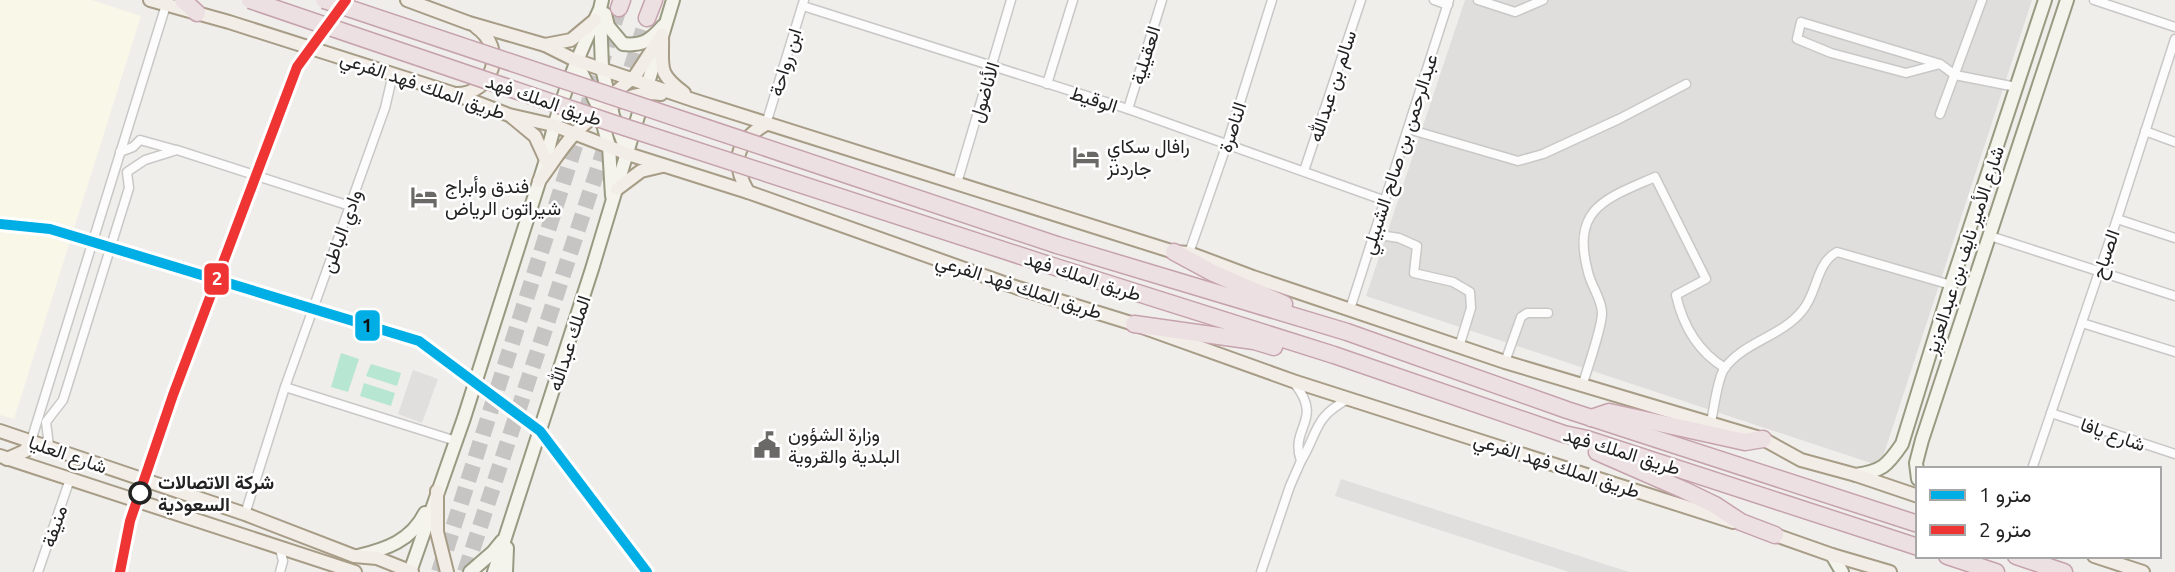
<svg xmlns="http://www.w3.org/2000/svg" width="2175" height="572" viewBox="0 0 2175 572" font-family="Ubuntu,Vazirmatn,sans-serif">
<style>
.residential{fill:#dfdedc}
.education{fill:#f8f7e8}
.pitch{fill:#b7e6d2}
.parking{fill:#e0dfde}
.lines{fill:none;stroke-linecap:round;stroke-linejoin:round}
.highway-tunnel{stroke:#c7c5c3;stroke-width:16;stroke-dasharray:16 8;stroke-linecap:butt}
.street-casing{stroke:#c9c8c7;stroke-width:11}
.secondary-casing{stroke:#999a82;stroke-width:16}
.primary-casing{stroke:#a79c86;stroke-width:16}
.highway-casing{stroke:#c5a2ac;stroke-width:19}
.street{stroke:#fdfcfc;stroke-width:8}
.secondary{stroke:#f4f4ed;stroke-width:12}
.primary{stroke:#f3ede7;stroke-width:12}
.highway{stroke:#ece0e2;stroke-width:16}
.highway-bridge-casing{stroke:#c5a2ac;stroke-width:19;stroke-linecap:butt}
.highway-bridge{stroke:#ece0e2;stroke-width:16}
.metro-1-casing{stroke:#fff;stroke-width:16}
.metro-2-casing{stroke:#fff;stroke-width:16}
.metro-1{stroke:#00aee6;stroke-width:10}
.metro-2{stroke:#ef3434;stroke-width:10}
.stop-dot{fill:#fff;stroke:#222;stroke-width:3.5}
.labels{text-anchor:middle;stroke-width:5;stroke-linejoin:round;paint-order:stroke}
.street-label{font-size:19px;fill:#222;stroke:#fff}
.poi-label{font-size:19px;fill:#222;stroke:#fff;text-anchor:start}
.stop-label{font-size:19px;font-weight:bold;fill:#222;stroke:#fff;text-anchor:start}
.line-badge{stroke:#fff;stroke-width:2.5}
.badge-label{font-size:19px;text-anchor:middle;font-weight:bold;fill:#fff}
.pale-badge-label{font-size:19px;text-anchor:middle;font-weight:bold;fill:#111}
</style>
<rect width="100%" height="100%" fill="#f0eeeb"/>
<polygon class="residential" points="1465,0 2032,0 1880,466 1366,296"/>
<polygon class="education" points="0,0 92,0 141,16 14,419 0,415"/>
<g class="pitch">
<polygon points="341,353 359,359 348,392 331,387"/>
<polygon points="371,364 401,373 397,386 366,376"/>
<polygon points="364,383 395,393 391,406 360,396"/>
</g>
<g class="parking">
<polygon points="413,370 438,379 422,423 398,414"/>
<polygon points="1341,479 1629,572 1569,572 1335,496"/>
</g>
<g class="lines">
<g class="highway-tunnel">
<polyline points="624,91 647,18"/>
<polyline points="439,572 619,8"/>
<polyline points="465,572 610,132"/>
</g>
<defs>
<g id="street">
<polyline points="1434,0 1448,5"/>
<polyline points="1478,0 1515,12 1543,0"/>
<polyline points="2094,0 2175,27"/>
<polyline points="803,6 1128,109 1383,200"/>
<polyline points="1940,64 1906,73 1831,53 1797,39 1801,22 1940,64 1955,75 2016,87"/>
<polyline points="1047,84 1073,0"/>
<polyline points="1128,109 1162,0"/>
<polyline points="1940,114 1982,0"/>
<polyline points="766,124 804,0"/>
<polyline points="1408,129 1518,161 1543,154 1619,119 1686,84"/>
<polyline points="2145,131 2175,142"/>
<polyline points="120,152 133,147 140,140 176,150"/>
<polyline points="1304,171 1361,0"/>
<polyline points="957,183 1011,0"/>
<polyline points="2117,219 2175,238"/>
<polyline points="1374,234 1399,238 1417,246 1414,273 1453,282 1470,292 1471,308 1459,347"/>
<polyline points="1990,236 2175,296"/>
<polyline points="1189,253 1227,144 1272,0"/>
<polyline points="1350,309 1449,0"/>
<polyline points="2082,323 2175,352"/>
<polyline points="1505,362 1521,317 1527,313 1548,313"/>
<path d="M1582,386C1587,370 1602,328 1602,313C1602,299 1591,286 1588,272C1571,208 1605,199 1655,177L1706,279L1676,295C1683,326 1697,351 1725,368"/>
<polyline points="285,387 456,441"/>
<polyline points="2051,413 2175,454"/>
<path d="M1711,422C1714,409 1717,380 1724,369C1743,342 1781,337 1802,311C1818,293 1815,264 1837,252L1951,285"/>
<polyline points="31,441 166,5"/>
<polyline points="49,446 46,422 63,400 129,188 127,172 145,160 177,150 350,206"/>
<path d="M1301,461C1319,431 1313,418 1348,399"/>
<polyline points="2032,469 2117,219 2175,39"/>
<polyline points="245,514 285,387 385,108 393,74"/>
<polyline points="38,572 70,479"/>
<polyline points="280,572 283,561 280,549"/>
<path d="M1261,572L1290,486L1301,461C1289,427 1324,421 1295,384"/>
</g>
<g id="secondary">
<polyline points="600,13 602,68 613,116 628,154"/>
<path d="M605,14L608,26L623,44C642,46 650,41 663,26"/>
<polyline points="575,60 598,106 609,146 612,196"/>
<path d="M1856,475C1882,471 1887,466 1902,444L1951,285L2045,0"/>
<polyline points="1918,479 1916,463 1922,440 2067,0"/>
<polyline points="1832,555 1842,572"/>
<path d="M358,556C386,549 411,541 425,513"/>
<path d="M410,572L464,418L546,160C557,106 577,58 600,9L602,0"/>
<polyline points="470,572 493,552 502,541"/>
<polyline points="494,572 592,269 673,0"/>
<polyline points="506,572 507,548"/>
</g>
<g id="primary">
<polyline points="150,0 229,22 452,93 509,115 553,125 628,154 748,192 1018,288 1134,324 1293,381 1733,522"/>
<polyline points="407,0 469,23 545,45 575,60 693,100 1174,252 1189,253 1253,277 1505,362 1763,439 1801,460 1856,475 1918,496"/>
<path d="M662,35C663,68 656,72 684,93"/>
<polyline points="545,45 571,40 595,20"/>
<path d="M456,94C494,94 507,48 476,27"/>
<polyline points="606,100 635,76 662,35"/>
<polyline points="512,117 535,136 546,160"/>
<path d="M539,181C551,165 562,147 575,133C596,111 631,89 661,94"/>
<polyline points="617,189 641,171 662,166"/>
<path d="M748,192C731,162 735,142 766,124"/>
<polyline points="0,431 245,514 354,556 377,558 412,572"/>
<polyline points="0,456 355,572"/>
<polyline points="7,459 25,451 31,441"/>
<polyline points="437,491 437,532 447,572"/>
<polyline points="1767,532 1832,555 1890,572"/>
<polyline points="2094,556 2143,572"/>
</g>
<g id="highway">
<polyline points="183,0 197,13"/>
<polyline points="619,8 622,0"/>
<polyline points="647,18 654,0"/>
<polyline points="1057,245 1347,332 1567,410 1918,524"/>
<polyline points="1174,252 1213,273 1284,304"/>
<polyline points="1046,264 1334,355 1564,434 1587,439 1918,547"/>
<polyline points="1134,324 1254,341 1274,347"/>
<polyline points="1591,418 1609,412 1745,442 1763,439"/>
<polyline points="1597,452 1684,490 1715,505 1741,522 1775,535"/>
<polyline points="1947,556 1996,572"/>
<polyline points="2016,556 2064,572"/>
</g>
</defs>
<use href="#street" class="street-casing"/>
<use href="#secondary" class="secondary-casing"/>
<use href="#primary" class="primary-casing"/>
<use href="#highway" class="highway-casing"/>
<use href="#street" class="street"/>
<use href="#secondary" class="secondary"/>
<use href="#primary" class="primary"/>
<use href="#highway" class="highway"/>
<defs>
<g id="highway-bridge">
<polyline points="250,0 612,123 1046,264"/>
<polyline points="324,0 1057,245"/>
</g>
</defs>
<use href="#highway-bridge" class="highway-bridge-casing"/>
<use href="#highway-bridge" class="highway-bridge"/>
<defs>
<polyline id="metro-1" points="0,224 50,229 419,341 540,431 647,572"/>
<polyline id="metro-2" points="120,572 130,521 173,395 297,67 346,0"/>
</defs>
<use href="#metro-1" class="metro-1-casing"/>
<use href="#metro-2" class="metro-2-casing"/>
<use href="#metro-1" class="metro-1"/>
<use href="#metro-2" class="metro-2"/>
</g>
<defs>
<symbol id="hotel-bare" viewBox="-9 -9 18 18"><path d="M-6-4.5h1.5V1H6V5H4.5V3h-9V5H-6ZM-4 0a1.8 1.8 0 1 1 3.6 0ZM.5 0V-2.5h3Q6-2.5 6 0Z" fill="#6a6968" stroke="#fff" stroke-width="2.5" paint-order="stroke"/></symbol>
<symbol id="civic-bare" viewBox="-9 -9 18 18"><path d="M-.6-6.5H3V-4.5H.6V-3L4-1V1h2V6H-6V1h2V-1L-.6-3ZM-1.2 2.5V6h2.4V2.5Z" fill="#6a6968" stroke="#fff" stroke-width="2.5" paint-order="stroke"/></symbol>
</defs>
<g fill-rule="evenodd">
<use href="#hotel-bare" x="1067" y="138" width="38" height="38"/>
<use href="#hotel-bare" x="405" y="178" width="38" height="38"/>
<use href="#civic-bare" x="748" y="426" width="38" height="38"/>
</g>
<circle class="stop-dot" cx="140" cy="493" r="10"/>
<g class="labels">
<g class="street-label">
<text transform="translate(1145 55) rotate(-73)" y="7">العقيلية</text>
<text transform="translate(785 62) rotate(-73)" y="7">ابن رواحة</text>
<text transform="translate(423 85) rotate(19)" y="7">طريق الملك فهد الفرعي</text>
<text transform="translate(1332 86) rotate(-72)" y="7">سالم بن عبدالله</text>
<text transform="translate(984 92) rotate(-73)" y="7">الأناضول</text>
<text transform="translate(1094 99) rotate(18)" y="7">الوقيط</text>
<text transform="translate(544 100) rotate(19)" y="7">طريق الملك فهد</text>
<text transform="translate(1232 127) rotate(-72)" y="7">الناصرة</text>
<text transform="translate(1399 154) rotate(-72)" y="7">عبدالرحمن بن صالح الشبيلي</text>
<text transform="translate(341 231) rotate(-70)" y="7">وادي الباطن</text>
<text transform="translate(1964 250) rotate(-72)" y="7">شارع الأمير نايف بن عبدالعزيز</text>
<text transform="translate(2105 254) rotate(-71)" y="7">الصباح</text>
<text transform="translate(1083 276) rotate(18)" y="7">طريق الملك فهد</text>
<text transform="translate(1019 286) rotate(18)" y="7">طريق الملك فهد الفرعي</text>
<text transform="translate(569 343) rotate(-72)" y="7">الملك عبدالله</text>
<text transform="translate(2113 434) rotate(19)" y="7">شارع يافا</text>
<text transform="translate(1622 451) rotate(17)" y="7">طريق الملك فهد</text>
<text transform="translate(68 454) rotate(19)" y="7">شارع العليا</text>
<text transform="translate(1557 465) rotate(18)" y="7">طريق الملك فهد الفرعي</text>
<text transform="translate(54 526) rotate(-71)" y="7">منيفة</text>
</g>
<g class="poi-label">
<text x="1107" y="153">رافال سكاي<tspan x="1107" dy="22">جاردنز</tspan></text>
<text x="445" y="193">فندق وأبراج<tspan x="445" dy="22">شيراتون الرياض</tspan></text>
<text x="788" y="441">وزارة الشؤون<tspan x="788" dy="22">البلدية والقروية</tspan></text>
</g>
<g class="stop-label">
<text x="158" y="489">شركة الاتصالات<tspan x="158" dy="22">السعودية</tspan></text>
</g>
</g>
<g class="line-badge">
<rect x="203" y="262" width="27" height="34" rx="7" fill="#ef3434"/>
<rect x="354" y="309" width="27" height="33" rx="7" fill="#00aee6"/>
</g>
<g class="badge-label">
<text x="217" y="285">2</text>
</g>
<g class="pale-badge-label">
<text x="367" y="332">1</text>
</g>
<rect x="1916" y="467" width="245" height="91" fill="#ffffff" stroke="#a7a7a7" stroke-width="2"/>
<rect x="1930" y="490" width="35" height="10" fill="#00aee6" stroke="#a7a7a7" stroke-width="2"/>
<text x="1979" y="502" font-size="21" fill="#222222">مترو 1</text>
<rect x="1930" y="525" width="35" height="10" fill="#ef3434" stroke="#a7a7a7" stroke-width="2"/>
<text x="1979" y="537" font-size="21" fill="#222222">مترو 2</text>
</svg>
